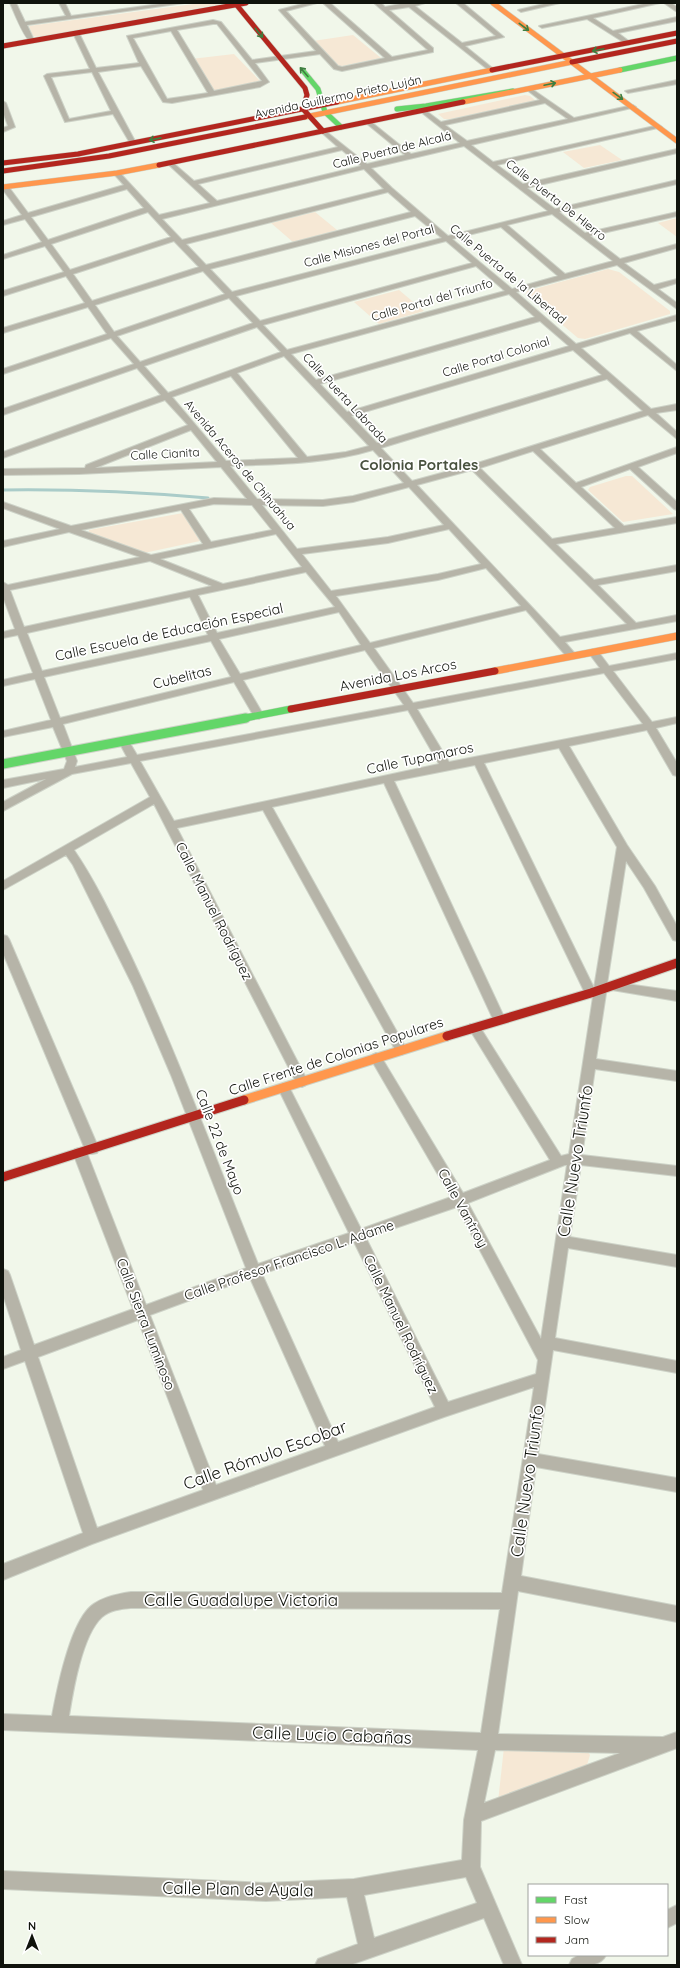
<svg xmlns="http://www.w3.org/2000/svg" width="680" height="1968" viewBox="0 0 680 1968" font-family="Quicksand,sans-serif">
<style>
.green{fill:#f6e8d5}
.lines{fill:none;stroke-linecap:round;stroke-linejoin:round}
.stream{stroke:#aaccc9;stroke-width:3}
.street-casing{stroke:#cdd2c7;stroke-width:2}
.fast-far2-casing{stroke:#cdd2c7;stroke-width:6}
.fast-far1-casing{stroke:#cdd2c7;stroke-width:8}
.fast-casing{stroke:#cdd2c7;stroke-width:11}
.slow-far2-casing{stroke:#cdd2c7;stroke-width:6}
.slow-far1-casing{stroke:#cdd2c7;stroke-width:8}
.slow-casing{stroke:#cdd2c7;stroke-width:11}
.jam-far2-casing{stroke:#cdd2c7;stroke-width:6}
.jam-far1-casing{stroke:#cdd2c7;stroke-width:8}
.jam-casing{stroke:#cdd2c7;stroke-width:11}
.street{fill:#b6b4a8;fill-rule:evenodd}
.fast-far2{stroke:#63d668;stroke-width:5}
.fast-far1{stroke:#63d668;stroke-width:7}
.fast{stroke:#63d668;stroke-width:9}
.slow-far2{stroke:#ff974d;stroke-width:5}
.slow-far1{stroke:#ff974d;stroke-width:7}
.slow{stroke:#ff974d;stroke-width:9}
.jam-far2{stroke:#b3261e;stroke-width:5}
.jam-far1{stroke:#b3261e;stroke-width:7}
.jam{stroke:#b3261e;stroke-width:9}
.oneway{stroke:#3e7e3f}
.labels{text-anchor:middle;stroke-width:3.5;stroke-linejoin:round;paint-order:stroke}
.far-street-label{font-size:12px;fill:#10130c;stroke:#fff}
.street-label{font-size:14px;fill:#10130c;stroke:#fff}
.far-district-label{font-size:15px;font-weight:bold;fill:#48513e;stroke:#fff}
.near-street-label{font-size:17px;fill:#10130c;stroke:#fff}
</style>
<rect width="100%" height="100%" fill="#f1f7ea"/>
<g class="green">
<polygon points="201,3 226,3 40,37 33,36 29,26"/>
<polygon points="353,35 381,58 337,67 313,41"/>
<polygon points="234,54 262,83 211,92 191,59"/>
<polygon points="525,95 530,96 536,101 450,119 444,119 438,114"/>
<polygon points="600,145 622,160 584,168 563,152"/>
<polygon points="315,212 337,230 293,242 271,223"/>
<polygon points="677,218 677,237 658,223"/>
<polygon points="608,269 619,272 670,311 670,314 585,339 578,338 526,294 527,291"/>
<polygon points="399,290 424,311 379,324 354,302"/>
<polygon points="626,476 632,476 673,514 623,522 588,490 590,487"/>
<polygon points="183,513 200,541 144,553 89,533 89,530"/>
<polygon points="504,1747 587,1751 590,1755 587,1765 498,1802"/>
</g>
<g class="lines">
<path class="stream" d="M3,490C72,489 139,492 208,498"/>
<defs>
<g id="street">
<path d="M10,3H16L25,22L66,16L59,3H65L71,16L167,3H184L27,25L34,40L31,42C24,38 14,12 10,3Z"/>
<path d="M306,3H317L286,11L338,66L342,67L385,58L323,3H330L392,57L428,50L374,3H381L385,7L405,3H425L415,6L462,43L496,36L456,3H463L504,37L465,46L496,71L491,72L409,7L389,10L433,48V52L342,71L334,69L320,54L255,63L269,82L260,87L172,103L163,102L141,66L98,72L136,143L133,145L130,143L113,114L65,122L44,76L47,74L90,69L73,33L76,31L79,33L96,68L139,63L127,36L213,20L221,22L252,60L316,51L279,10ZM213,24H217L262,81L214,91L177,30ZM171,31L208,93L167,99L133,38ZM92,72L111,111L69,119L51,77Z"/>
<polygon points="548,3 560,3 521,12 518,10"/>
<polygon points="648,3 660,3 593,18 613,31 677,17 677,21 618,33 630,42 630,44 628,45 587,19 542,28 539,26"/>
<polygon points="664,3 671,3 677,7 677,12"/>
<polygon points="677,80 677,84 628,93 625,91"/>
<path d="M529,87L574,118L633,105L636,107L471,145L493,162L659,125L662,127L497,165L523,184L677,149V153L527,188L555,209L677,180V184L559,212L585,233L677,212V216L590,236L620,259L677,244V248L624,263L654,285L677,279V283L658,289L677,303V309L617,265L516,292L576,344L677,315V320L637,331L677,365V371L630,333L581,348L651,409L677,404V410L656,413L677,432V439L648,415L540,449L576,483L677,447V453L638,467L677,502V510L674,509L630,469L581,487L624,526L677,517V523L556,544L594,580L677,565V571L598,585L636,623L677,615V621L565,642L577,656L572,659L568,658L526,610L374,648L413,703L600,668L588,652L593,649L597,650L609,666L677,653V659L613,671L652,722L677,717V723L656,728L677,763V776L673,775L647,730L569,746L627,845L655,886L677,926V941L673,940L644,888L626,861L607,984L612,982L677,991V1001L612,990L607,987L596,1059L677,1071V1081L595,1069L582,1155L677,1166V1176L581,1165L570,1237L677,1255V1267L568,1248L555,1338L677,1361V1373L553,1350L538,1454L677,1478V1492L536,1467L521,1576L677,1606V1622L518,1591L498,1734L663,1737L677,1732V1748L481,1821L480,1867L522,1965H504L484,1918L350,1965H315L318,1959L358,1944L347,1897L266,1901L3,1889V1871L266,1883L354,1879L462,1860L464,1820L478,1750L3,1730V1714L52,1716C57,1689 70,1624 91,1606C102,1597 117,1594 131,1592L502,1593L534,1387L444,1417L92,1544L3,1580V1564L83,1533L25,1361L3,1369V1357L21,1350L3,1295V1269L8,1271L10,1275L34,1345L133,1309L73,1153L75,1149L80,1148L85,1149L87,1153L146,1305L246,1268L171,1075L133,986L73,865L66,855L3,890V881L150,797L131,763L72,774L3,811V802L46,779L3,788V780L64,769L67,761L53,727L3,737V731L51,720L35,679L3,686V680L33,673L18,635L3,638V632L15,629L3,597V582L8,585L140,557L69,532L3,547V541L60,529L3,508V502L71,526L214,498L247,499L221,467L79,474L3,475V469L85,468L86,465L188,425L165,400L3,458V452L161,395L137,368L3,415V409L134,364L111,338L3,374V369L107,334L88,307L3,333V328L85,303L66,276L3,296V291L64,272L45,246L3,259V255L42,242L25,219L3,225V221L22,215L3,190V186H8L28,213L124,185L113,173L117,171L119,172L159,215L210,203L168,164V162H172L194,181L338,147L321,132L320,131L323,129L367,164L405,155L366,123V121H370L411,154L460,143L421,112V110H425L441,122L540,100L527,90V88ZM545,103L568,119L467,141L445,125ZM464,146L548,211L448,236L392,188L371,168ZM342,150L361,166L217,201L198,184ZM364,169L384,189L182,240L162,219ZM127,189L144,208L48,240L31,217ZM388,192L411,212L206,265L186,244ZM148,212L171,237L70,270L51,244ZM552,214L613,261L565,274L507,225ZM415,216L442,238L232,292L210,269ZM501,227L558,276L512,289L452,239ZM174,241L199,267L92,301L73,274ZM446,241L472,263L260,321L236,296ZM476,266L505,291L287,350L263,325ZM203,271L225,294L114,332L95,305ZM509,294L535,317L316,380L291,354ZM229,298L253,323L140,362L117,336ZM540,321L569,346L347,412L320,384ZM257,327L281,352L168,393L144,366ZM573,350L602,375L377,443L351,416ZM284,356L369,446L346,452L307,457L237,373ZM231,376L298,458L226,461L172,397ZM607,379L643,411L471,465L412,481L381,448ZM191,430L217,462L95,468ZM373,450L404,483L353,496L323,500L257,499L230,466C278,464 327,464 373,450ZM533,451L615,528L552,539L480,468ZM472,470L627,624L560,637L417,485ZM409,487L444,525L388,537L297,549L262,505L323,506L353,502ZM214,504L252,505L272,530L211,542L189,509ZM181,510L203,544L151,555L81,530ZM449,529L481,564L438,574L331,591L302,554L388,543ZM276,534L302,567L223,584L160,559ZM150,561L212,586L24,627L10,590ZM486,568L521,606L370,643L336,596L438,580ZM306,572L335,607L217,633L198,595ZM190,597L208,635L42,671L27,633ZM339,612L361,645L240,674L219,639ZM211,641L231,677L60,718L44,677ZM365,650L404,705L137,755L128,740L124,739L119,742L127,757L75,767L77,761L63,724L234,682L255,718L259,719L264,716L243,680ZM604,673L643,724L449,762L417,709ZM408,710L439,764L174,821L140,761ZM559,748L617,847L594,988L484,763ZM475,765L585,993L587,996L593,997L569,1154L561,1156L478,1024H470L468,1027L470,1030L550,1160L463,1193L380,1055L376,1053L372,1055L370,1058L372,1061L451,1197L361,1229L288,1085L284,1083L280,1085L278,1088L349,1233L258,1264C216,1160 178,1055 130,954C113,919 96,882 74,850L154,804L296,1082L298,1085L302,1087L306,1085L308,1082L177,828L263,810L397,1053L401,1055L405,1053L407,1050L272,807L384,783L493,1019L495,1022H503L505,1019L394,781ZM565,1165H567L541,1339L468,1203ZM457,1207L538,1360L536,1374L448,1402L366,1238ZM354,1242L435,1407L338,1442L262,1274ZM250,1278L325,1446L216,1485L150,1315ZM138,1320L203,1490L97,1528L38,1357ZM131,1608L500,1609L481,1733L69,1716C73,1691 82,1635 102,1617C110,1610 121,1609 131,1608ZM495,1750L620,1753L484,1803ZM466,1877L477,1903L374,1938L364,1895Z"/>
<polygon points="3,101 6,103 15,127 3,132 3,128 8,126 3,112"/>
<polygon points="3,935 7,936 9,939 99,1149 97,1153 92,1154 87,1153 85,1149 3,953"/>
<polygon points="677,1905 677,1923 667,1928 667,1910"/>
<path d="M579,1955H606C600,1968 582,1965 569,1965L572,1959Z"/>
</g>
<g id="fast-far2">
<polyline points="620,70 677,58"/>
<polyline points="304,72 318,89 325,112 341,127"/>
<polyline points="397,109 426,106 513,91"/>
</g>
<polyline id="fast-far1" points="240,719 291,709"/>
<polyline id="fast" points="3,764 246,718"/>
<g id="slow-far2">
<polyline points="493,3 677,141"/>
<polyline points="337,102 492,70"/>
<polyline points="463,102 620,70"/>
<polyline points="305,117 572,62"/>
<polyline points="3,187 117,173 159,165"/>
</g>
<polyline id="slow-far1" points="495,671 677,636"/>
<polyline id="slow" points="244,1100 447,1036"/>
<g id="jam-far2">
<polyline points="235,3 305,88 307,95 303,109 323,131"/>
<polyline points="3,46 246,3"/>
<polyline points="572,62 677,41"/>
<polyline points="492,70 677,33"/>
<polyline points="3,163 78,154 337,102"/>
<polyline points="159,165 463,102"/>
<polyline points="3,171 109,156 305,117"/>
</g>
<polyline id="jam-far1" points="291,709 495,671"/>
<g id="jam">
<polyline points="447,1036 591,993 677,963"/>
<polyline points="3,1177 244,1100"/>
</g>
</defs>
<use href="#street" class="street-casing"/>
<use href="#fast-far2" class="fast-far2-casing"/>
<use href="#fast-far1" class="fast-far1-casing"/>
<use href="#fast" class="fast-casing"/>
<use href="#slow-far2" class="slow-far2-casing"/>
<use href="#slow-far1" class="slow-far1-casing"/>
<use href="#slow" class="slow-casing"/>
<use href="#jam-far2" class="jam-far2-casing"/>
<use href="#jam-far1" class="jam-far1-casing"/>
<use href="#jam" class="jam-casing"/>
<use href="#street" class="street"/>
<use href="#fast-far2" class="fast-far2"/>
<use href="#fast-far1" class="fast-far1"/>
<use href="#fast" class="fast"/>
<use href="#slow-far2" class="slow-far2"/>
<use href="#slow-far1" class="slow-far1"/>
<use href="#slow" class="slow"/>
<use href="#jam-far2" class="jam-far2"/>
<use href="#jam-far1" class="jam-far1"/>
<use href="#jam" class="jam"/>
</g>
<defs><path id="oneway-shaft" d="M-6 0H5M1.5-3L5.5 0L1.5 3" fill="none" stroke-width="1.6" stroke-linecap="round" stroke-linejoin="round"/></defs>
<g class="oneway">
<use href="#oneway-shaft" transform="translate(524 27) rotate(37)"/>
<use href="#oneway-shaft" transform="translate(259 33) rotate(51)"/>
<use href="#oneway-shaft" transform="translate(598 50) rotate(168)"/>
<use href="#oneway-shaft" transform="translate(304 72) rotate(-131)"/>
<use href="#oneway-shaft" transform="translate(550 84) rotate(-12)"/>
<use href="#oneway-shaft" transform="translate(618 96) rotate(36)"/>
<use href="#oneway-shaft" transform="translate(155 139) rotate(169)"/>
</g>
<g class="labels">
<g class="far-street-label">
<text transform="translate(338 97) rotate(-12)" y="4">Avenida Guillermo Prieto Luján</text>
<text transform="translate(392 150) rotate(-14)" y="4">Calle Puerta de Alcalá</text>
<text transform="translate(556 200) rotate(38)" y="4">Calle Puerta De Hierro</text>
<text transform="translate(369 246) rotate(-15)" y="4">Calle Misiones del Portal</text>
<text transform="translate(508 274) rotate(40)" y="4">Calle Puerta de la Libertad</text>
<text transform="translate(432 300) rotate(-16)" y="4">Calle Portal del Triunfo</text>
<text transform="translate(496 357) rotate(-17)" y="4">Calle Portal Colonial</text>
<text transform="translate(345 398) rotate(47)" y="4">Calle Puerta Labrada</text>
<text transform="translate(165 454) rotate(-3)" y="4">Calle Cianita</text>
<text transform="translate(240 465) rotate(50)" y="4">Avenida Aceros de Chihuahua</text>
</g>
<g class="street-label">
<text transform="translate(169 632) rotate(-12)" y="5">Calle Escuela de Educación Especial</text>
<text transform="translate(398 675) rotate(-11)" y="5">Avenida Los Arcos</text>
<text transform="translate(182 677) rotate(-14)" y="5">Cubelitas</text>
<text transform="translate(420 758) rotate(-12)" y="5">Calle Tupamaros</text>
<text transform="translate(214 911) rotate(63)" y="5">Calle Manuel Rodríguez</text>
<text transform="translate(336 1056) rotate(-18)" y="5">Calle Frente de Colonias Populares</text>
<text transform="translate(220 1142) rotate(69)" y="5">Calle 22 de Mayo</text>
<text transform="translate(463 1208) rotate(61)" y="5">Calle Vantroy</text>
<text transform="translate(289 1260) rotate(-19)" y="5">Calle Profesor Francisco L. Adame</text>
<text transform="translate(146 1324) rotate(69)" y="5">Calle Sierra Luminoso</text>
<text transform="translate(401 1324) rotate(64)" y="5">Calle Manuel Rodríguez</text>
</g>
<g class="far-district-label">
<text x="419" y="470">Colonia Portales</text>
</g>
<g class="near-street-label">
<text transform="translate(575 1161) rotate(-81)" y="6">Calle Nuevo Triunfo</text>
<text transform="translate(265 1455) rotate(-20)" y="6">Calle Rómulo Escobar</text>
<text transform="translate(527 1481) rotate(-82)" y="6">Calle Nuevo Triunfo</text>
<text x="241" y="1606">Calle Guadalupe Victoria</text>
<text transform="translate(332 1735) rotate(2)" y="6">Calle Lucio Cabañas</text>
<text transform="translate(238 1889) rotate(1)" y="6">Calle Plan de Ayala</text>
</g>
</g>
<rect width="680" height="1968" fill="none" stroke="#10130c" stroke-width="8"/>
<rect x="528" y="1884" width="140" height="72" fill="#ffffff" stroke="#9fa19e"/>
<rect x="536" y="1897" width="20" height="6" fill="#63d668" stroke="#9fa19e"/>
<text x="564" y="1904" font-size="12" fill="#10130c">Fast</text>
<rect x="536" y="1917" width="20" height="6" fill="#ff974d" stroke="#9fa19e"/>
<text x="564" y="1924" font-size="12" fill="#10130c">Slow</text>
<rect x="536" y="1937" width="20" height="6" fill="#b3261e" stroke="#9fa19e"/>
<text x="564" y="1944" font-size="12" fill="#10130c">Jam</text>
<g transform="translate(32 1936)" stroke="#ffffff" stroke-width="3" paint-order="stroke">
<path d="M0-3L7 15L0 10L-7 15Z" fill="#10130c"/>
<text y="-6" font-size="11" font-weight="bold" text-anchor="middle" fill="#10130c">N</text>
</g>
</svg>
